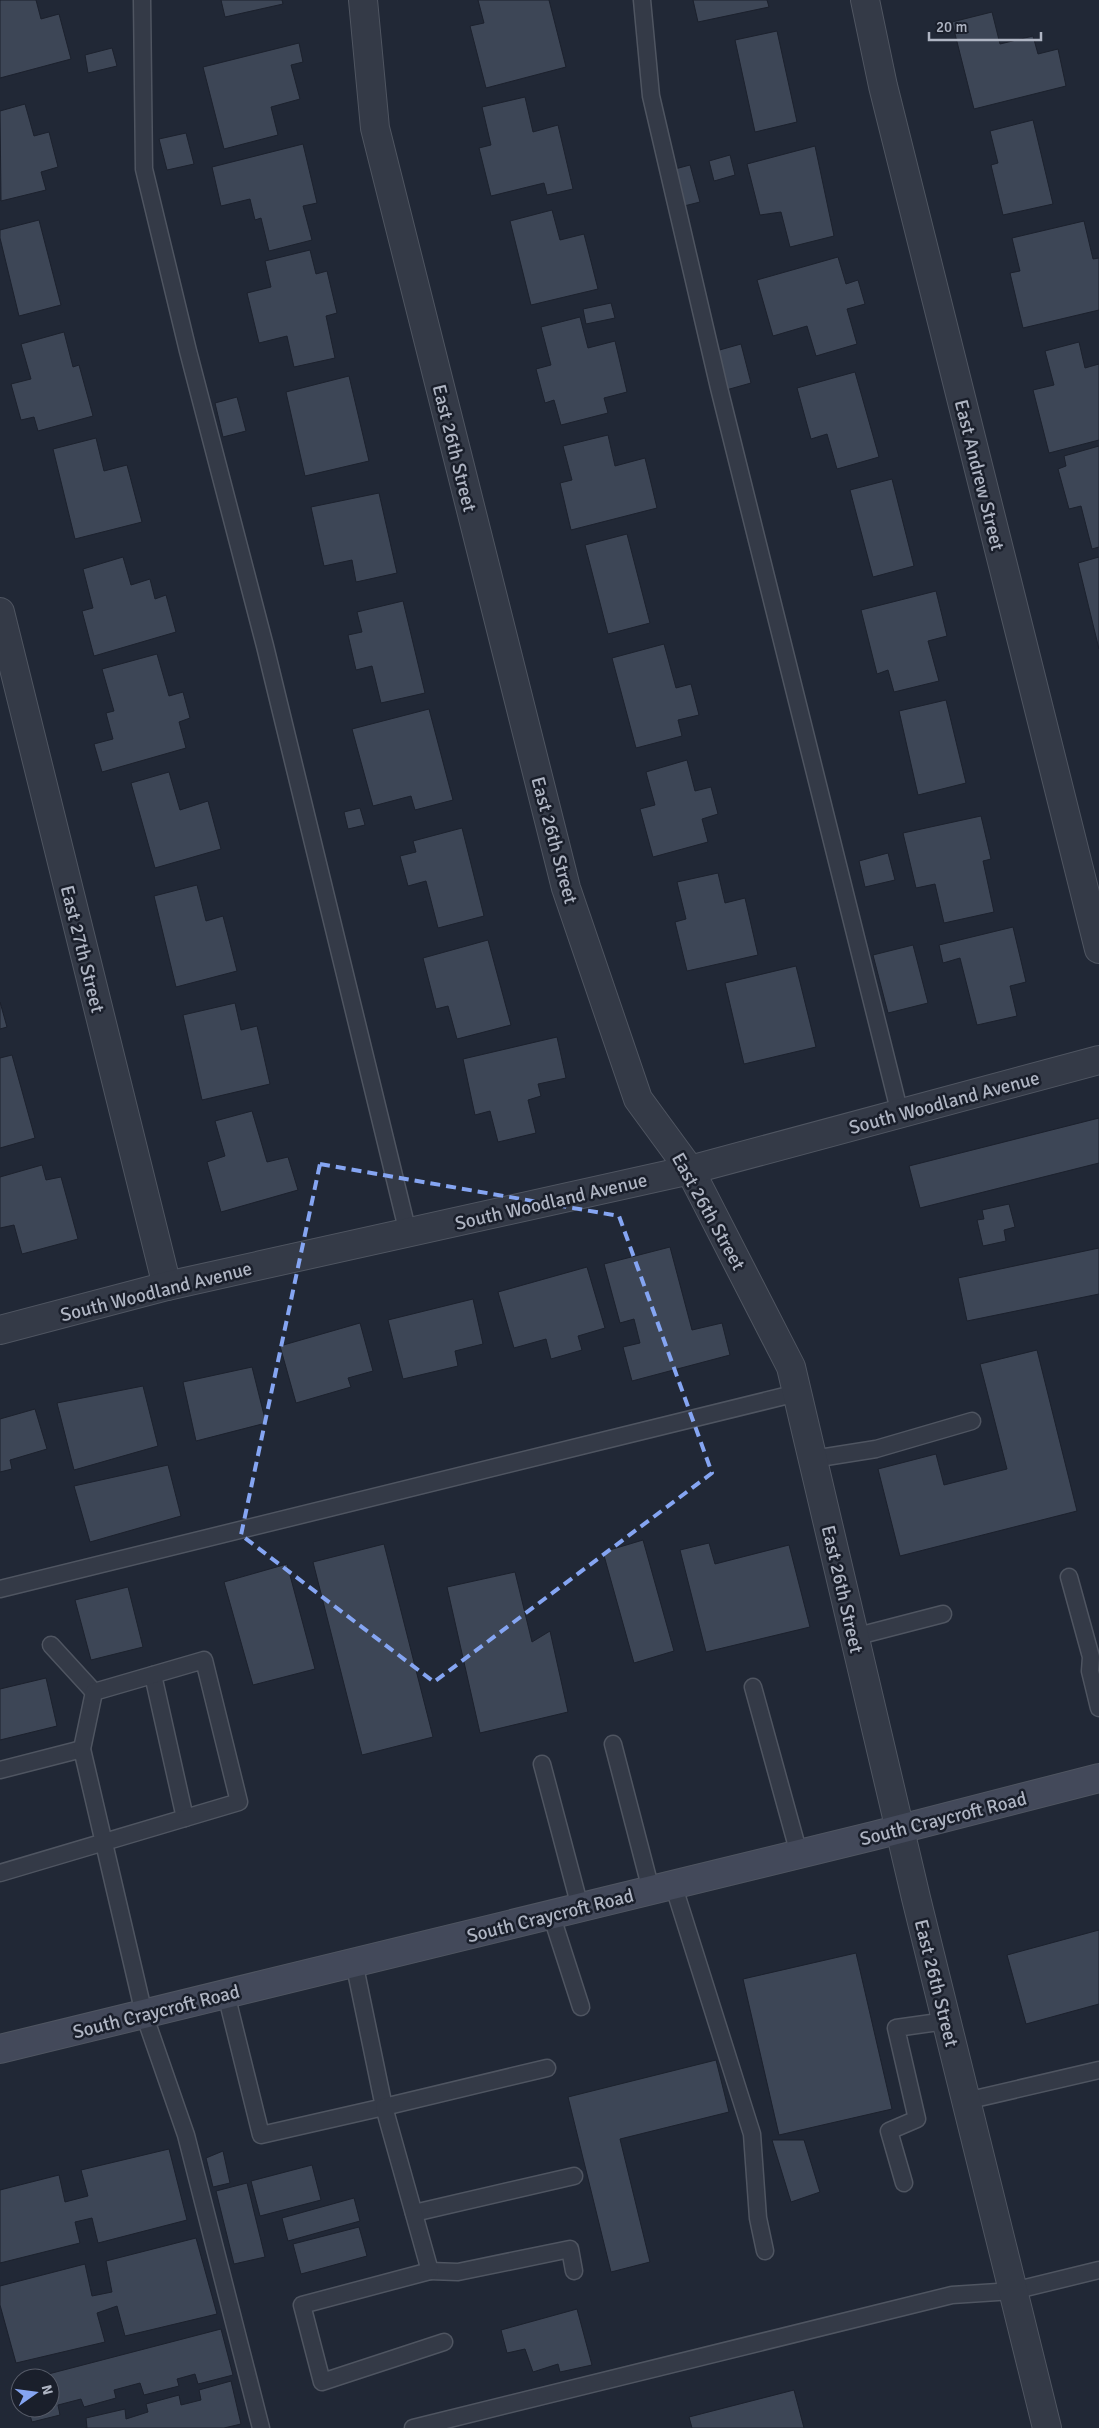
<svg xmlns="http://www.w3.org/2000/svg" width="1099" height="2428" viewBox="0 0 1099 2428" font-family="Signika,sans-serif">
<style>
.building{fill:#3d4656;stroke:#1c212d}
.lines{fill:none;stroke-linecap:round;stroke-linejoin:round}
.service-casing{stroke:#4f5561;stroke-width:19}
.minor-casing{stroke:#4f5561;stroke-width:30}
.secondary-casing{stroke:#4f5561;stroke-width:30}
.service{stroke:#343a47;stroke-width:16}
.minor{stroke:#343a47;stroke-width:28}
.secondary{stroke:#43495a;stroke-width:28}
.marked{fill:none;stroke:#85a5f2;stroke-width:4;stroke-dasharray:10 6;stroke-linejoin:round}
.labels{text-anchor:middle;stroke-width:5;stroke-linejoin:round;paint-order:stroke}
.street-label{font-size:19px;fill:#afb5c3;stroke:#1a1f2b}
</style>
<rect width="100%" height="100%" fill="#212836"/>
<g class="building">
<polygon points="0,0 36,0 41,19 59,14 71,59 0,78"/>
<polygon points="221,0 282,0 283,4 225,17"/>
<polygon points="478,0 549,0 566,67 486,88 470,26 484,23"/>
<polygon points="693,0 767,0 769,7 698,22"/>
<polygon points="992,12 1000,44 1033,36 1038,54 1058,49 1066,86 974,109 952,22"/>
<polygon points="777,31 797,122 755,132 735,40"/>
<polygon points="299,43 303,62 291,65 300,99 271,107 278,135 224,149 203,67"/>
<polygon points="112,48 117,66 88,73 85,55"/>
<polygon points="525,97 533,132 558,125 573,189 547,195 544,183 491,196 479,148 491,145 482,107"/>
<polygon points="25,104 34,136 49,132 58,167 41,172 46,190 1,201 0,111"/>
<polygon points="1033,120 1053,204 1003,215 991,165 998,163 990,131"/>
<polygon points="186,133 194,164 167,170 159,139"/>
<polygon points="303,144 317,203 303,206 312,240 269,251 261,218 255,220 250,199 221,206 212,167"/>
<polygon points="815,146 834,236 790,247 781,212 760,215 747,164"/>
<polygon points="730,155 735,175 714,181 709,161"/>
<polygon points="690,165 700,202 684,206 675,169"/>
<polygon points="552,210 560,240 584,234 598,289 531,305 510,221"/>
<polygon points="39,220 61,305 19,316 0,238 0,230"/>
<polygon points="1084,221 1093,259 1099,258 1099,310 1023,328 1010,273 1020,271 1012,238"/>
<polygon points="310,250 316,274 327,271 337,313 326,316 335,358 294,367 287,336 259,343 247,293 271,287 265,261"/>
<polygon points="838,257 846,284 858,280 865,304 847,309 857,344 816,356 807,326 773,336 757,280"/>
<polygon points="611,303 615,318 586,324 583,309"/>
<polygon points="580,317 588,348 615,341 627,392 604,398 608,413 561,425 554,400 545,403 536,369 551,365 541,327"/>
<polygon points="64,332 73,367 79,365 93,416 38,431 34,417 21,420 11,384 31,379 21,344"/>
<polygon points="1079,342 1085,368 1099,364 1099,440 1049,453 1033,390 1054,385 1045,351"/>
<polygon points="741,344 751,383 726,390 716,351"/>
<polygon points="855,372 879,457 837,469 827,434 811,439 797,388"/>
<polygon points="349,376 369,461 305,476 286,392"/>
<polygon points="237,397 246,431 223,437 215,403"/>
<polygon points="608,435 615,466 645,458 657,508 571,530 560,483 572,480 563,446"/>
<polygon points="96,438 104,471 127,465 142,522 75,539 53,449"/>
<polygon points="1099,446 1099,547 1092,549 1081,506 1069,509 1058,469 1066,466 1064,456"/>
<polygon points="892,479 914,566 873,577 850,490"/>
<polygon points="379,493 397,573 356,582 352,560 324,566 311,507"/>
<polygon points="627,534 650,623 608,634 585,545"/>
<polygon points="123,557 131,585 150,579 155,599 166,595 176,632 94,656 82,611 93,608 83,569"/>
<polygon points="1099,557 1099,649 1078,563"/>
<polygon points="936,591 947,636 928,641 939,681 894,692 888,670 877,674 861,610"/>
<polygon points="403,601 425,693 381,703 372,666 356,670 348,635 362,632 357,612"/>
<polygon points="664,644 676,688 691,684 699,715 678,720 682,736 636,748 612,658"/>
<polygon points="157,654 169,696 183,692 190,718 179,722 186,748 102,772 94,744 113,739 106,713 114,711 102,669"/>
<polygon points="946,700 966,783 918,795 899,711"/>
<polygon points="429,709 453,800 415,810 411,796 373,806 352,729"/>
<polygon points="687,760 695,791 711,787 718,814 702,819 708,842 653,857 640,809 655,805 646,772"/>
<polygon points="169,772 180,810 208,801 221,849 155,868 131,783"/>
<polygon points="360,808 365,825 348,829 344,812"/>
<polygon points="981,816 991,859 983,861 994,912 944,923 935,884 916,888 903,833"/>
<polygon points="462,828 484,916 438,928 426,881 408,886 400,856 416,852 413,841"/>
<polygon points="888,853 895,880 865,887 859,861"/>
<polygon points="718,873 725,903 745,898 758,955 687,971 675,922 686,919 677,882"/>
<polygon points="197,885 206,921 223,916 237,971 176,987 154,896"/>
<polygon points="1013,927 1026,982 1010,986 1017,1016 977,1025 960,958 943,963 939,945"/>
<polygon points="488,940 511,1025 457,1039 448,1006 436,1009 423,958"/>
<polygon points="913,945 928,1003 888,1013 873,955"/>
<polygon points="796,966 816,1047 744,1064 725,983"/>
<polygon points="0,1002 7,1027 0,1029"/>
<polygon points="235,1003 241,1030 257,1026 270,1084 202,1100 183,1015"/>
<polygon points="557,1037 566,1078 538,1084 541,1096 528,1100 536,1133 498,1142 490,1111 475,1115 463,1059"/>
<polygon points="12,1055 35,1138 0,1148 0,1058"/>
<polygon points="252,1111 267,1162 288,1157 298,1190 221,1212 207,1162 225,1156 215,1121"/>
<polygon points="1099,1118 1099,1163 920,1208 909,1166"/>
<polygon points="42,1165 46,1180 61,1177 78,1239 22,1254 14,1225 0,1228 0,1177"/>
<polygon points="1009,1204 1015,1227 1004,1230 1006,1241 983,1246 977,1220 984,1219 982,1210"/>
<polygon points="670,1247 692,1330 722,1323 730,1355 632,1381 623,1347 640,1343 634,1319 620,1323 604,1264"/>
<polygon points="1099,1248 1099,1294 967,1321 958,1278"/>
<polygon points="587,1267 605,1328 578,1336 582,1350 551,1359 546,1339 514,1348 498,1292"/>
<polygon points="473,1299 483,1344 455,1351 458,1366 403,1379 388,1320"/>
<polygon points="360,1323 373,1371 348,1378 351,1387 296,1403 280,1346"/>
<polygon points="1037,1350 1077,1511 900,1556 878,1469 936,1454 944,1485 1007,1469 980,1364"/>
<polygon points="252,1367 266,1423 196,1441 183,1382"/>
<polygon points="143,1386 158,1446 74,1470 57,1403"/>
<polygon points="35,1409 47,1449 10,1460 12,1469 0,1472 0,1419"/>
<polygon points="168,1465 181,1516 90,1542 74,1486"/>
<polygon points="643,1540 674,1651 634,1663 603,1552"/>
<polygon points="709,1543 715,1564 789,1545 810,1627 706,1652 680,1550"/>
<polygon points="384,1544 433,1737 362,1755 313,1562"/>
<polygon points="287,1564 315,1669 253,1685 224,1582"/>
<polygon points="515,1572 532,1642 550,1631 568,1712 480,1733 447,1587"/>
<polygon points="128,1587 143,1647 91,1660 75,1600"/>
<polygon points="46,1678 57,1726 0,1740 0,1689"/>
<polygon points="1099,1930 1099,2004 1026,2024 1007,1955"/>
<polygon points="856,1953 892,2109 779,2135 743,1979"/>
<polygon points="716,2060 729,2112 620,2139 650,2262 611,2272 568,2097"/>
<polygon points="772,2140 804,2140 820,2192 791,2202"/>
<polygon points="169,2149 187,2220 98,2243 92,2218 75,2222 80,2243 0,2263 0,2190 59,2175 65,2202 88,2196 81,2170"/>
<polygon points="223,2151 230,2183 213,2187 206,2158"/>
<polygon points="312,2165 321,2200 260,2216 251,2181"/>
<polygon points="247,2183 265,2257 234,2264 216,2191"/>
<polygon points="354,2198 360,2221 288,2241 282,2218"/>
<polygon points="359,2227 367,2256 301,2274 293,2244"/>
<polygon points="196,2238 217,2314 125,2336 117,2306 97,2313 105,2342 16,2363 0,2305 0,2286 85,2264 92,2296 112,2292 106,2261"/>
<polygon points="577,2309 592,2365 560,2372 558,2364 533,2372 525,2349 507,2353 501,2330"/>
<polygon points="221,2329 233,2375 198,2384 195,2374 177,2379 179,2386 144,2395 140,2383 114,2390 116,2398 84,2407 81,2399 58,2405 60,2415 32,2422 28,2408 50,2408 50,2378 33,2378"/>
<polygon points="231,2381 241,2424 224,2428 85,2428 87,2428 86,2418 125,2409 126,2419 148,2412 146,2404 179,2395 181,2405 201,2400 199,2390"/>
<polygon points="794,2390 804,2428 692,2428 689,2417"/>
</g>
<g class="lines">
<defs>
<g id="service">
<polyline points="142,0 144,169 188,351 265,646 408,1233"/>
<polyline points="642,0 651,96 719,388 900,1114"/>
<polyline points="813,1459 876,1449 972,1421"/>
<polyline points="1069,1577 1091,1657 1090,1671 1099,1708"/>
<polyline points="0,1589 797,1393"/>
<polyline points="854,1637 943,1614"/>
<polyline points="51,1645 94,1692"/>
<polyline points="153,1675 185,1818"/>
<polyline points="753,1687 799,1854"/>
<polyline points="613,1744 651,1890"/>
<polyline points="542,1764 580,1907"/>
<polyline points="0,1770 82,1749"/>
<polyline points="0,1873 239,1802 204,1660 94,1692 82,1749 144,2014 186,2135 261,2428"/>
<polyline points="673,1884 752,2134 758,2218 765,2251"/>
<polyline points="551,1914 581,2007"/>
<polyline points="226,1994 261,2135 384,2107 354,1962"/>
<polyline points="966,2101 1099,2070"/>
<polyline points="904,2183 889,2131 917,2119 896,2028 946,2021"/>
<polyline points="414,2213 574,2176"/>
<polyline points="430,2271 458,2272 570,2249 574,2271"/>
<polyline points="444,2342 322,2382 302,2305 430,2271 384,2107 547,2068"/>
<polyline points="413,2428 952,2295 1013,2291 1099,2270"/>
</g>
<g id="minor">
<polyline points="363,0 375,128 566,888 638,1099 690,1170 791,1367 916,1898 1047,2428"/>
<polyline points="865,0 883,86 1099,949"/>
<polyline points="0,612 167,1286"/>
<polyline points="0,1330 167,1286 690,1170 1099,1060"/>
</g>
<polyline id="secondary" points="0,2049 873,1836 1099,1778"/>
</defs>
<use href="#service" class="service-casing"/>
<use href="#minor" class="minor-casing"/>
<use href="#secondary" class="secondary-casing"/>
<use href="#service" class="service"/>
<use href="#minor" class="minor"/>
<use href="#secondary" class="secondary"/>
</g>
<path class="marked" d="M320,1164L619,1216L712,1473L434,1682L241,1535Z"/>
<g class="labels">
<g class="street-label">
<text transform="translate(455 448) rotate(76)" y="7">East 26th Street</text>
<text transform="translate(980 475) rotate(76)" y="7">East Andrew Street</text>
<text transform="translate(555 840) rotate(75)" y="7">East 26th Street</text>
<text transform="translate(83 949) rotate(76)" y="7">East 27th Street</text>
<text transform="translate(944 1102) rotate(-15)" y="7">South Woodland Avenue</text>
<text transform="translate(551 1201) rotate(-13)" y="7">South Woodland Avenue</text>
<text transform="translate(709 1211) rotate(61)" y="7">East 26th Street</text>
<text transform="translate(156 1291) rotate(-14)" y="7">South Woodland Avenue</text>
<text transform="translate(843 1589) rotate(77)" y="7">East 26th Street</text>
<text transform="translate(943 1818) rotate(-14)" y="7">South Craycroft Road</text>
<text transform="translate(550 1915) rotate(-14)" y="7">South Craycroft Road</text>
<text transform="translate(937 1983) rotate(76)" y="7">East 26th Street</text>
<text transform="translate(156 2011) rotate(-14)" y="7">South Craycroft Road</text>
</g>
</g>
<g transform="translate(35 2393) rotate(76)"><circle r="24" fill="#1a1f2b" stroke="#565b68"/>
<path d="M0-4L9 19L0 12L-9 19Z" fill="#85a5f2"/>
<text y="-8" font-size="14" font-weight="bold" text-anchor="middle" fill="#afb5c3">N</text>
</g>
<path d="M929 32v8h112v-8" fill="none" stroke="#afb5c3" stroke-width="2.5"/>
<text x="936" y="32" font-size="15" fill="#afb5c3" stroke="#1a1f2b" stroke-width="4" paint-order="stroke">20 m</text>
</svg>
